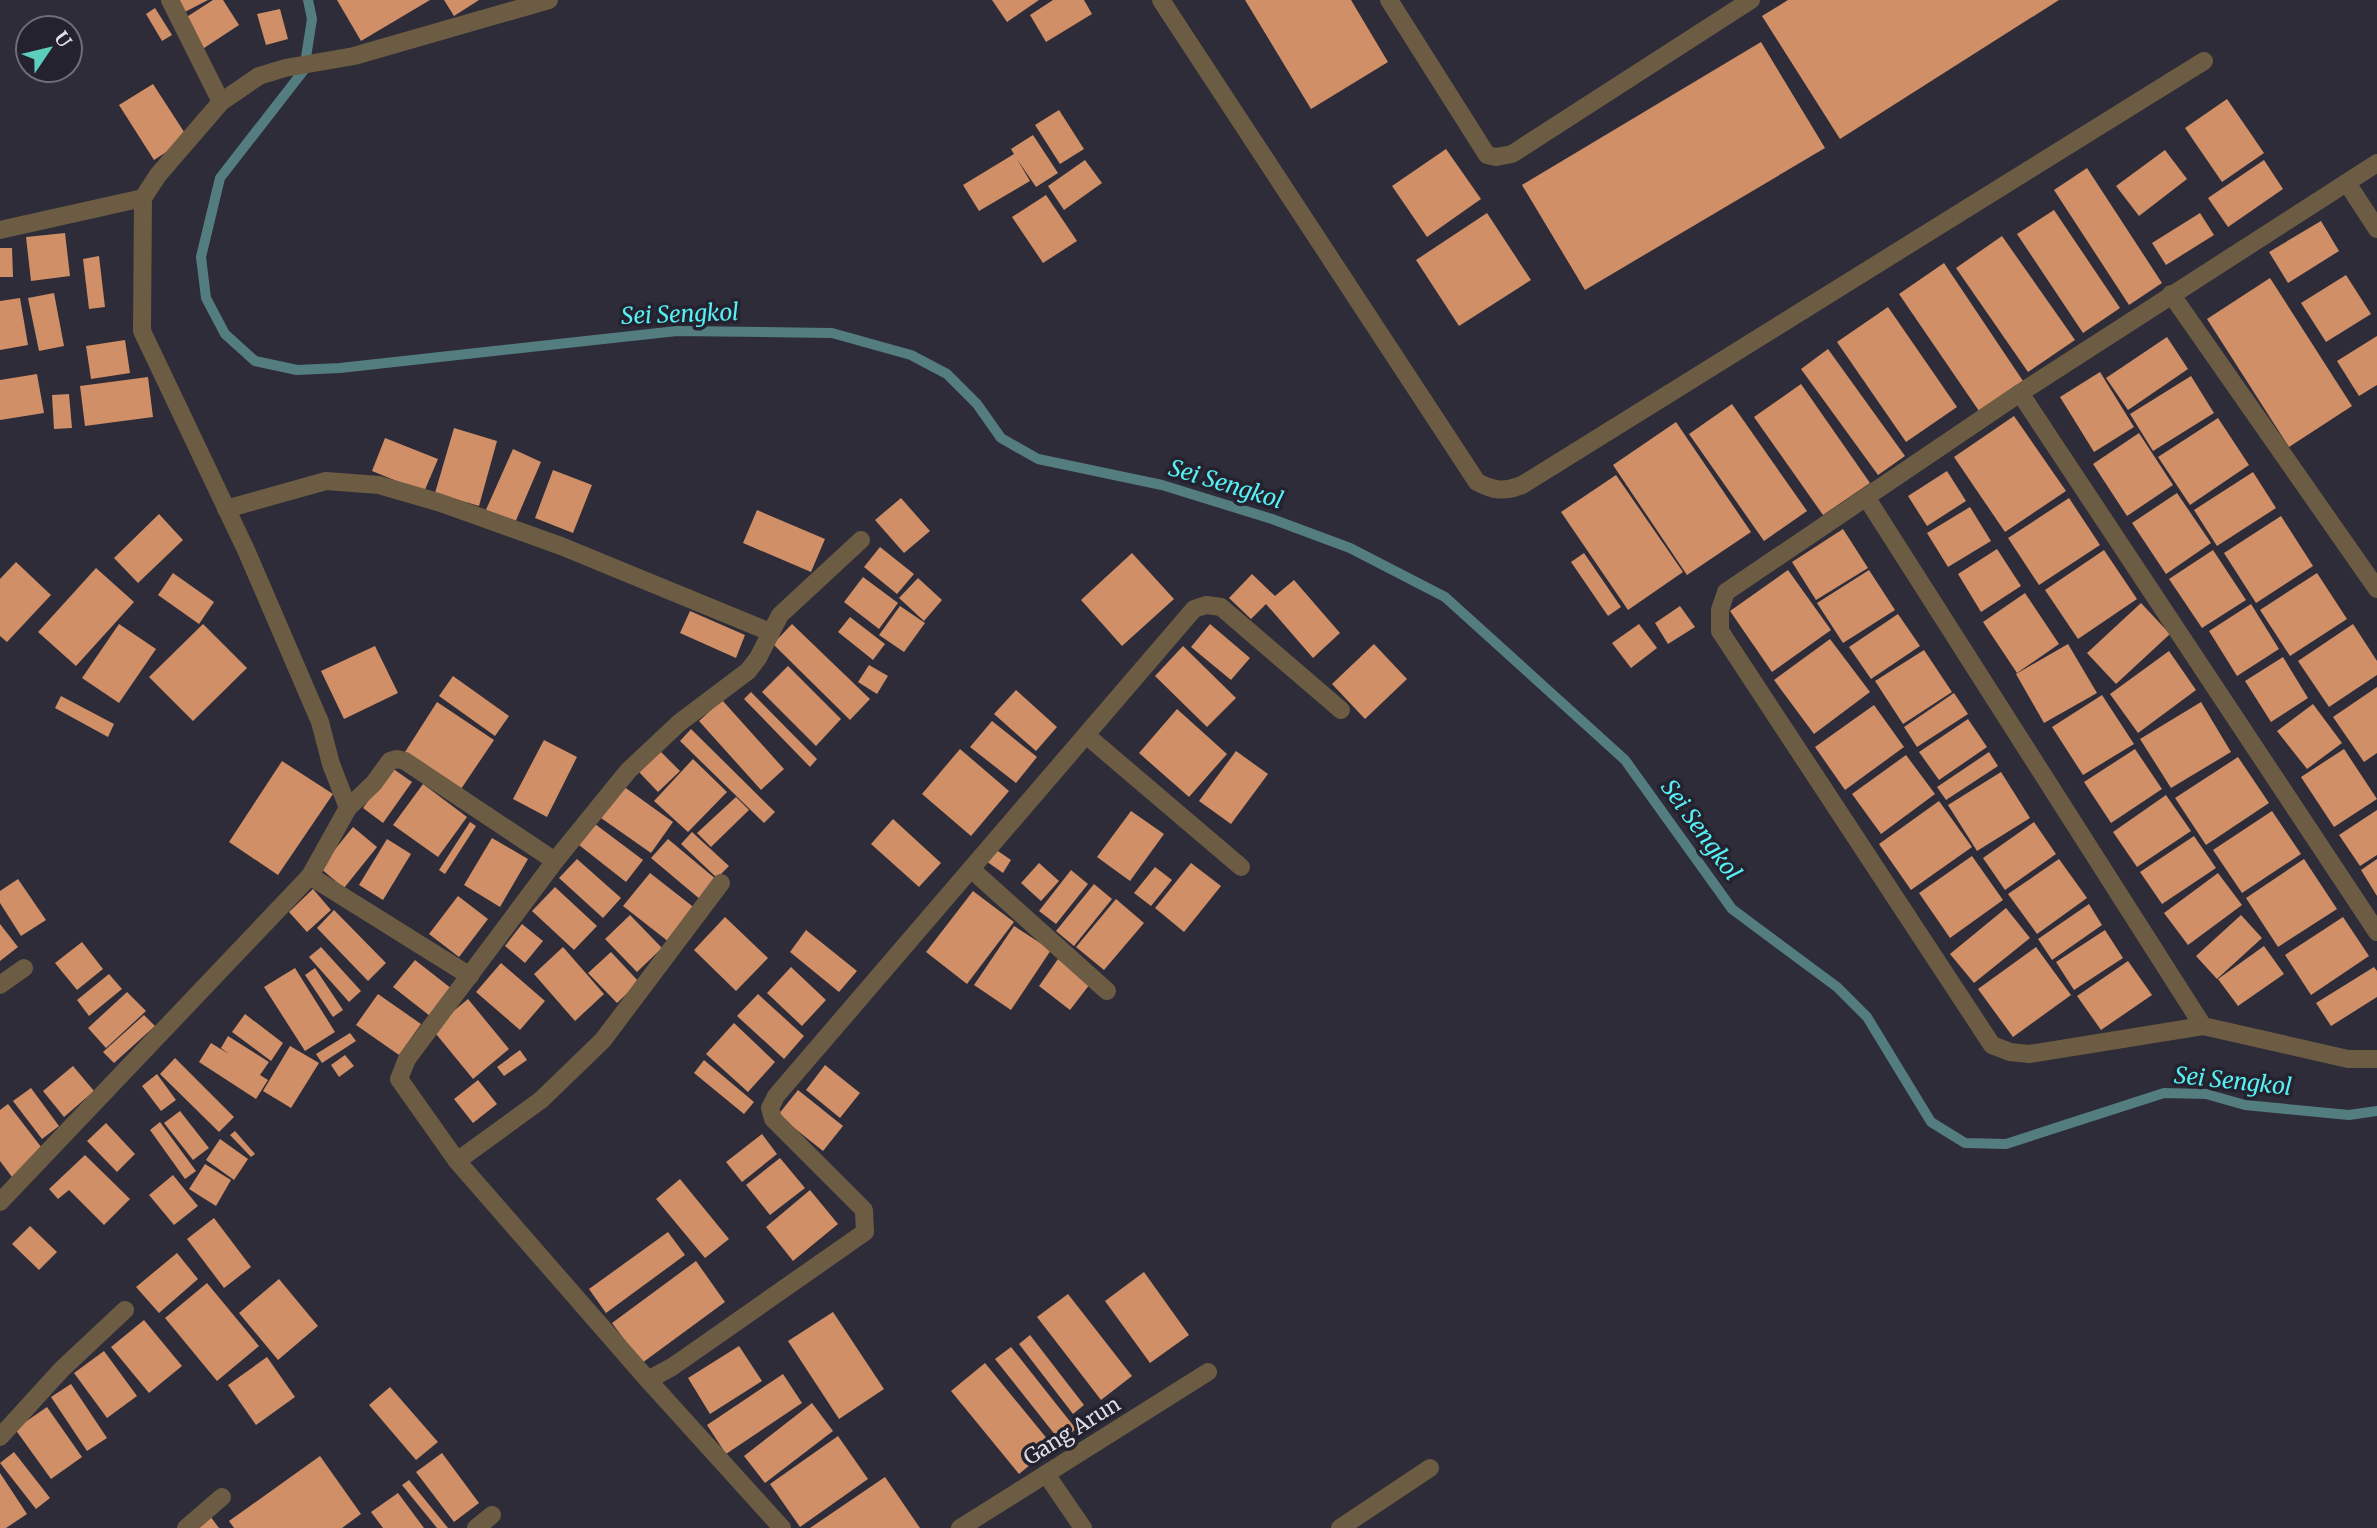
<svg xmlns="http://www.w3.org/2000/svg" width="2377" height="1528" viewBox="0 0 2377 1528" font-family="Merriweather,serif">
<style>
.lines{fill:none;stroke-linecap:round;stroke-linejoin:round}
.stream{stroke:#547d80;stroke-width:10}
.building{fill:#d08f66}
.lane{stroke:#6c5c43;stroke-width:18}
.street{stroke:#6c5c43;stroke-width:18}
.labels{text-anchor:middle;stroke-width:7;stroke-linejoin:round;paint-order:stroke}
.street-label{font-size:21px;fill:#dfdee6;stroke:#24222e}
.water-label{font-size:23px;font-style:italic;fill:#56f0f4;stroke:#24222e}
</style>
<rect width="100%" height="100%" fill="#2e2c38"/>
<g class="lines">
<polyline class="stream" points="308,0 312,19 304,70 220,178 201,257 206,298 225,334 255,361 297,370 340,368 677,331 832,333 911,355 947,374 977,404 1001,438 1038,459 1162,485 1272,519 1350,548 1445,597 1625,760 1732,909 1837,987 1867,1017 1931,1122 1965,1143 2006,1144 2164,1093 2206,1094 2245,1105 2349,1115 2377,1111"/>
</g>
<g class="building">
<polygon points="174,0 208,0 181,14"/>
<polygon points="213,0 223,0 239,25 201,50 182,20"/>
<polygon points="337,0 430,0 361,41"/>
<polygon points="444,0 479,0 454,16"/>
<polygon points="992,0 1039,0 1007,22"/>
<polygon points="1053,0 1084,0 1092,14 1046,42 1030,15"/>
<polygon points="1245,0 1351,0 1388,62 1311,109"/>
<polygon points="1788,0 2059,0 1840,139 1762,16"/>
<polygon points="155,8 172,35 162,41 146,14"/>
<polygon points="280,9 288,39 266,45 257,14"/>
<polygon points="1761,42 1825,148 1585,290 1522,185"/>
<polygon points="153,84 188,138 154,160 119,105"/>
<polygon points="2227,99 2264,153 2222,182 2185,128"/>
<polygon points="1059,110 1084,149 1060,164 1035,125"/>
<polygon points="1033,135 1058,173 1036,187 1017,159 1030,181 979,211 963,185 1014,154 1011,149"/>
<polygon points="1446,149 1481,199 1427,237 1392,186"/>
<polygon points="2165,150 2187,179 2139,216 2116,186"/>
<polygon points="1085,160 1102,183 1064,210 1048,186"/>
<polygon points="2264,160 2283,189 2228,227 2208,198"/>
<polygon points="2087,168 2162,283 2129,305 2054,190"/>
<polygon points="1046,195 1077,241 1043,263 1012,217"/>
<polygon points="2054,210 2120,308 2083,333 2017,234"/>
<polygon points="1487,213 1531,280 1459,326 1416,260"/>
<polygon points="2200,213 2214,235 2166,265 2152,243"/>
<polygon points="2321,221 2339,251 2288,283 2269,252"/>
<polygon points="65,233 70,276 31,281 26,237"/>
<polygon points="2002,236 2075,340 2028,372 1956,268"/>
<polygon points="0,248 12,248 13,277 0,277"/>
<polygon points="99,256 105,307 89,309 83,259"/>
<polygon points="1944,263 2023,381 1979,411 1899,294"/>
<polygon points="2346,275 2371,314 2326,342 2301,303"/>
<polygon points="2270,278 2352,406 2289,447 2207,319"/>
<polygon points="54,293 64,346 39,351 28,298"/>
<polygon points="20,298 28,345 0,350 0,301"/>
<polygon points="1888,307 1957,407 1906,442 1837,342"/>
<polygon points="2377,336 2377,385 2359,396 2337,361"/>
<polygon points="2167,337 2188,369 2128,410 2106,378"/>
<polygon points="125,340 130,373 91,379 86,346"/>
<polygon points="1828,349 1905,456 1878,475 1801,369"/>
<polygon points="2100,372 2134,427 2094,452 2060,397"/>
<polygon points="37,374 44,413 0,420 0,380"/>
<polygon points="2191,376 2214,413 2153,451 2130,414"/>
<polygon points="148,377 153,417 85,426 80,386"/>
<polygon points="1801,384 1870,483 1823,515 1754,417"/>
<polygon points="69,394 72,428 54,429 52,395"/>
<polygon points="1732,404 1807,511 1764,541 1689,434"/>
<polygon points="2014,416 2066,491 2005,532 1954,457"/>
<polygon points="2218,418 2249,465 2190,505 2158,457"/>
<polygon points="1676,422 1751,532 1687,575 1613,465"/>
<polygon points="454,428 497,441 479,506 435,493"/>
<polygon points="2139,433 2173,485 2127,516 2093,464"/>
<polygon points="385,438 438,459 424,492 372,471"/>
<polygon points="513,449 541,462 514,525 485,512"/>
<polygon points="553,470 592,485 573,533 535,518"/>
<polygon points="1947,471 1966,501 1927,526 1908,496"/>
<polygon points="2253,472 2276,508 2217,546 2194,510"/>
<polygon points="1616,475 1683,572 1628,610 1561,512"/>
<polygon points="2177,493 2211,543 2166,574 2132,523"/>
<polygon points="901,498 930,531 904,553 875,520"/>
<polygon points="2069,498 2100,545 2039,585 2008,538"/>
<polygon points="1970,507 1991,541 1948,567 1927,533"/>
<polygon points="757,510 825,539 811,572 743,543"/>
<polygon points="159,514 183,540 138,583 114,558"/>
<polygon points="2281,516 2313,566 2256,603 2224,553"/>
<polygon points="1843,529 1868,568 1816,600 1792,562"/>
<polygon points="880,547 914,574 897,594 864,567"/>
<polygon points="1997,549 2021,586 1981,612 1958,574"/>
<polygon points="2104,550 2137,599 2078,639 2045,590"/>
<polygon points="2213,550 2246,600 2202,628 2169,579"/>
<polygon points="1132,553 1174,599 1122,646 1081,600"/>
<polygon points="1584,553 1621,607 1608,616 1571,562"/>
<polygon points="16,562 51,595 7,642 0,636 0,579"/>
<polygon points="96,568 134,602 76,666 38,632"/>
<polygon points="1788,570 1831,630 1772,672 1730,611"/>
<polygon points="1869,570 1895,610 1843,643 1817,603"/>
<polygon points="173,573 214,602 199,624 158,595"/>
<polygon points="2317,573 2347,619 2290,656 2260,610"/>
<polygon points="1252,574 1275,596 1294,580 1340,633 1313,658 1266,604 1251,619 1229,598"/>
<polygon points="863,577 898,603 879,629 844,602"/>
<polygon points="918,578 942,600 924,621 899,598"/>
<polygon points="2025,593 2059,644 2017,673 1983,622"/>
<polygon points="2141,603 2170,634 2116,684 2087,653"/>
<polygon points="2251,604 2279,649 2237,676 2209,631"/>
<polygon points="900,606 925,623 904,652 879,635"/>
<polygon points="1680,606 1695,627 1668,644 1655,623"/>
<polygon points="690,611 745,635 736,658 680,633"/>
<polygon points="1898,614 1920,646 1871,679 1849,647"/>
<polygon points="850,617 885,644 873,660 838,632"/>
<polygon points="119,624 156,649 119,703 82,678"/>
<polygon points="203,624 247,668 193,721 149,677"/>
<polygon points="792,624 870,699 850,720 773,644"/>
<polygon points="1210,624 1250,658 1231,680 1191,647"/>
<polygon points="1639,624 1657,648 1631,668 1612,643"/>
<polygon points="2353,624 2377,661 2377,675 2329,707 2298,661"/>
<polygon points="1830,639 1870,692 1814,734 1774,680"/>
<polygon points="1374,644 1407,679 1365,719 1332,684"/>
<polygon points="2068,644 2097,693 2044,723 2016,674"/>
<polygon points="375,646 398,693 344,719 321,671"/>
<polygon points="1183,646 1236,698 1207,727 1155,676"/>
<polygon points="1924,650 1952,692 1903,724 1875,681"/>
<polygon points="2169,651 2196,690 2138,733 2110,694"/>
<polygon points="2283,657 2308,698 2271,722 2245,681"/>
<polygon points="869,665 888,676 877,694 858,682"/>
<polygon points="788,666 841,719 816,746 762,692"/>
<polygon points="453,676 509,716 495,736 439,696"/>
<polygon points="2377,687 2377,753 2364,762 2333,717"/>
<polygon points="1016,690 1057,727 1036,751 994,714"/>
<polygon points="751,692 817,759 810,767 744,699"/>
<polygon points="1954,693 1968,714 1917,747 1904,727"/>
<polygon points="2102,695 2134,744 2083,775 2052,727"/>
<polygon points="61,696 114,724 108,737 55,708"/>
<polygon points="722,700 784,769 761,790 699,721"/>
<polygon points="437,702 494,740 461,789 405,752"/>
<polygon points="2201,702 2231,752 2171,788 2140,739"/>
<polygon points="2313,704 2342,743 2307,769 2277,731"/>
<polygon points="1874,705 1904,747 1845,790 1815,747"/>
<polygon points="1177,709 1227,754 1189,797 1139,753"/>
<polygon points="1968,719 1987,747 1939,780 1919,752"/>
<polygon points="992,721 1037,757 1016,783 970,747"/>
<polygon points="691,729 775,812 764,823 680,741"/>
<polygon points="544,740 577,757 547,817 513,799"/>
<polygon points="960,749 1009,791 971,836 922,794"/>
<polygon points="2135,749 2162,789 2111,823 2084,782"/>
<polygon points="2344,749 2377,799 2334,827 2301,777"/>
<polygon points="660,751 680,771 658,792 638,771"/>
<polygon points="1236,751 1268,774 1231,824 1199,801"/>
<polygon points="1989,752 1998,766 1946,800 1937,787"/>
<polygon points="1906,755 1935,794 1881,834 1852,794"/>
<polygon points="2238,757 2269,803 2206,845 2175,798"/>
<polygon points="693,759 727,792 688,832 654,801"/>
<polygon points="282,761 333,794 278,875 229,842"/>
<polygon points="392,768 412,782 383,823 363,808"/>
<polygon points="2001,772 2030,818 1977,851 1948,805"/>
<polygon points="423,784 467,817 438,857 393,825"/>
<polygon points="623,786 673,822 651,853 601,818"/>
<polygon points="2166,795 2191,831 2137,867 2113,832"/>
<polygon points="736,797 749,810 711,847 697,833"/>
<polygon points="1939,801 1972,847 1911,890 1879,844"/>
<polygon points="2377,810 2377,855 2360,866 2339,835"/>
<polygon points="1131,811 1164,834 1130,881 1097,857"/>
<polygon points="2272,811 2301,854 2242,893 2213,850"/>
<polygon points="893,819 941,863 919,887 871,844"/>
<polygon points="470,822 476,826 445,874 439,870"/>
<polygon points="2034,822 2056,854 2005,890 1983,858"/>
<polygon points="595,824 643,860 626,882 579,845"/>
<polygon points="353,827 377,847 344,888 320,868"/>
<polygon points="692,832 729,866 717,878 681,844"/>
<polygon points="2194,836 2216,868 2162,904 2140,872"/>
<polygon points="492,838 528,859 500,907 464,885"/>
<polygon points="387,839 411,854 383,900 359,885"/>
<polygon points="668,839 717,880 701,900 651,858"/>
<polygon points="995,849 1011,860 1003,873 986,861"/>
<polygon points="1972,856 2003,900 1950,938 1919,893"/>
<polygon points="577,859 621,898 603,918 559,878"/>
<polygon points="2059,859 2087,898 2037,934 2008,894"/>
<polygon points="2304,859 2337,909 2278,947 2246,898"/>
<polygon points="2377,859 2377,896 2361,870"/>
<polygon points="1039,863 1059,881 1041,901 1021,883"/>
<polygon points="1191,863 1221,886 1184,932 1155,908"/>
<polygon points="1155,867 1172,880 1151,906 1134,893"/>
<polygon points="1071,870 1088,884 1056,924 1039,911"/>
<polygon points="650,873 696,909 669,942 623,906"/>
<polygon points="2218,873 2242,905 2188,945 2164,913"/>
<polygon points="18,879 46,920 21,936 0,903 0,891"/>
<polygon points="1094,884 1112,899 1074,946 1056,931"/>
<polygon points="555,887 597,926 574,950 532,911"/>
<polygon points="313,889 331,910 307,932 289,912"/>
<polygon points="973,891 1014,922 967,984 926,952"/>
<polygon points="458,896 488,919 459,957 429,934"/>
<polygon points="1116,899 1144,923 1104,970 1076,947"/>
<polygon points="2089,904 2102,925 2052,960 2038,939"/>
<polygon points="2006,908 2030,938 1974,983 1950,954"/>
<polygon points="334,910 386,963 368,981 317,928"/>
<polygon points="630,915 662,948 637,972 605,939"/>
<polygon points="2241,915 2262,938 2217,979 2196,956"/>
<polygon points="725,917 768,958 736,991 694,950"/>
<polygon points="2343,917 2369,956 2311,995 2285,955"/>
<polygon points="0,924 18,947 0,961"/>
<polygon points="522,924 543,941 525,963 505,946"/>
<polygon points="1014,926 1051,950 1011,1010 974,985"/>
<polygon points="806,930 857,971 839,992 790,952"/>
<polygon points="2105,930 2123,958 2074,990 2056,962"/>
<polygon points="82,942 103,969 77,990 55,963"/>
<polygon points="2264,946 2284,974 2238,1006 2218,979"/>
<polygon points="321,947 361,991 349,1002 309,957"/>
<polygon points="563,947 604,994 575,1021 534,974"/>
<polygon points="2036,947 2071,995 2013,1037 1978,989"/>
<polygon points="611,952 639,982 617,1003 588,973"/>
<polygon points="1058,959 1090,984 1070,1010 1039,986"/>
<polygon points="415,960 452,989 430,1016 393,987"/>
<polygon points="2128,961 2152,995 2101,1030 2077,996"/>
<polygon points="501,963 545,1001 520,1030 476,992"/>
<polygon points="791,967 826,1000 802,1026 767,993"/>
<polygon points="2374,967 2377,971 2377,997 2331,1026 2316,1003"/>
<polygon points="295,968 335,1032 305,1051 264,987"/>
<polygon points="315,968 343,1010 333,1017 305,975"/>
<polygon points="109,974 122,989 89,1016 77,1000"/>
<polygon points="127,992 146,1011 106,1048 88,1028"/>
<polygon points="378,994 421,1024 399,1055 356,1025"/>
<polygon points="758,994 804,1036 784,1059 737,1016"/>
<polygon points="468,999 509,1049 473,1079 432,1029"/>
<polygon points="245,1014 283,1043 271,1061 232,1032"/>
<polygon points="144,1015 155,1026 114,1063 103,1052"/>
<polygon points="734,1023 775,1062 748,1092 706,1054"/>
<polygon points="350,1033 356,1041 322,1063 316,1054"/>
<polygon points="228,1036 269,1062 260,1075 268,1080 256,1099 199,1062 211,1043 229,1054 221,1048"/>
<polygon points="290,1046 319,1063 291,1108 263,1091"/>
<polygon points="520,1050 527,1060 504,1076 497,1067"/>
<polygon points="345,1055 354,1066 339,1077 331,1065"/>
<polygon points="175,1058 234,1117 219,1132 160,1074"/>
<polygon points="704,1060 754,1102 744,1114 694,1073"/>
<polygon points="825,1065 860,1093 840,1118 806,1090"/>
<polygon points="73,1066 94,1091 64,1117 43,1091"/>
<polygon points="157,1074 176,1100 161,1111 142,1086"/>
<polygon points="478,1080 497,1104 473,1123 454,1099"/>
<polygon points="31,1088 59,1126 42,1139 13,1101"/>
<polygon points="798,1090 843,1126 823,1151 778,1115"/>
<polygon points="8,1104 45,1152 12,1177 0,1161 0,1110"/>
<polygon points="180,1111 209,1148 193,1160 164,1123"/>
<polygon points="160,1122 196,1171 185,1179 150,1130"/>
<polygon points="106,1123 135,1154 117,1172 87,1141"/>
<polygon points="235,1131 255,1154 251,1157 230,1135"/>
<polygon points="762,1134 777,1154 742,1182 726,1162"/>
<polygon points="220,1139 248,1159 234,1180 206,1160"/>
<polygon points="85,1155 130,1199 104,1225 69,1190 58,1199 49,1189"/>
<polygon points="780,1158 805,1188 770,1215 746,1185"/>
<polygon points="205,1164 231,1180 216,1206 189,1189"/>
<polygon points="173,1175 198,1206 174,1225 149,1195"/>
<polygon points="680,1179 729,1239 705,1258 656,1199"/>
<polygon points="810,1190 838,1224 793,1261 766,1227"/>
<polygon points="214,1218 251,1267 224,1288 187,1239"/>
<polygon points="30,1226 57,1252 39,1270 12,1244"/>
<polygon points="668,1232 685,1255 606,1313 589,1289"/>
<polygon points="177,1253 198,1279 159,1313 136,1287"/>
<polygon points="696,1261 725,1302 642,1363 612,1323"/>
<polygon points="1144,1272 1189,1335 1150,1363 1105,1301"/>
<polygon points="279,1279 318,1326 278,1360 239,1313"/>
<polygon points="207,1283 259,1346 217,1381 165,1318"/>
<polygon points="1068,1294 1132,1376 1101,1400 1037,1317"/>
<polygon points="833,1312 884,1389 839,1419 788,1341"/>
<polygon points="144,1320 182,1366 149,1393 111,1347"/>
<polygon points="1030,1335 1084,1405 1073,1414 1019,1344"/>
<polygon points="739,1346 762,1381 710,1414 688,1378"/>
<polygon points="1011,1347 1076,1429 1060,1441 995,1359"/>
<polygon points="104,1351 137,1396 107,1418 74,1373"/>
<polygon points="267,1357 295,1397 256,1425 228,1385"/>
<polygon points="985,1363 1053,1446 1019,1474 951,1391"/>
<polygon points="783,1374 802,1403 726,1454 707,1425"/>
<polygon points="71,1384 107,1438 87,1451 51,1397"/>
<polygon points="390,1387 438,1442 416,1460 369,1405"/>
<polygon points="812,1403 833,1431 765,1483 744,1456"/>
<polygon points="47,1407 82,1457 51,1479 15,1429"/>
<polygon points="838,1436 868,1479 800,1527 770,1484"/>
<polygon points="14,1452 50,1498 36,1509 0,1463"/>
<polygon points="442,1453 479,1503 454,1522 416,1472"/>
<polygon points="320,1456 361,1514 342,1528 234,1528 229,1521"/>
<polygon points="0,1473 27,1514 6,1528 0,1528"/>
<polygon points="885,1477 920,1528 810,1528"/>
<polygon points="409,1480 448,1528 437,1528 402,1485"/>
<polygon points="398,1493 424,1528 383,1528 371,1512"/>
<polygon points="210,1516 219,1528 193,1528"/>
</g>
<g class="lines">
<g class="lane">
<polyline points="1389,0 1487,155 1496,157 1512,154 1751,0"/>
<polyline points="0,230 143,198"/>
<polyline points="186,1528 222,1497"/>
</g>
<g class="street">
<polyline points="170,0 221,102"/>
<path d="M1161,0L1477,482C1494,491 1504,492 1522,485L2204,61"/>
<polyline points="2377,163 2020,393 1726,592 1720,610 1720,631 1992,1045 2010,1052 2029,1054 2203,1026 2348,1059 2377,1059"/>
<polyline points="2347,183 2377,229"/>
<polyline points="2171,294 2377,589"/>
<polyline points="2020,393 2377,932"/>
<polyline points="1866,497 2203,1026"/>
<polyline points="226,509 326,481 379,485 441,503 561,546 770,632"/>
<polyline points="1086,735 1241,867"/>
<polyline points="348,808 374,783 390,761 397,759 405,761 555,861 407,1059 399,1079 457,1161 648,1380"/>
<polyline points="555,861 628,771 679,723 748,671 758,658 780,615 861,540"/>
<polyline points="971,869 1107,991"/>
<polyline points="310,876 470,976"/>
<polyline points="0,985 24,968"/>
<polyline points="457,1161 541,1100 603,1040 721,883"/>
<polyline points="0,1202 310,876 348,808 331,764 320,722 246,550 142,331 143,198 158,175 221,102 259,76 285,68 354,56 549,0"/>
<polyline points="0,1437 62,1369 125,1310"/>
<polyline points="1046,1474 1083,1528"/>
<polyline points="476,1528 492,1515"/>
<polyline points="782,1528 648,1380 672,1367 865,1232 864,1210 773,1119 770,1108 776,1096 1194,609 1206,605 1221,607 1341,710"/>
<polyline points="960,1528 1208,1372"/>
<polyline points="1340,1528 1430,1468"/>
</g>
</g>
<g class="labels">
<g class="street-label">
<text transform="translate(1072 1431) rotate(-32)" y="7">Gang Arun</text>
</g>
<g class="water-label">
<text transform="translate(680 314) rotate(-2)" y="8">Sei Sengkol</text>
<text transform="translate(1226 484) rotate(17)" y="8">Sei Sengkol</text>
<text transform="translate(1701 830) rotate(54)" y="8">Sei Sengkol</text>
<text transform="translate(2233 1081) rotate(6)" y="8">Sei Sengkol</text>
</g>
</g>
<g transform="translate(49 49) rotate(55)"><circle r="33" fill="#24222e" stroke="#6f6d78" stroke-width="2"/>
<path d="M0-5L12 26L0 18L-12 26Z" fill="#5bcebc"/>
<text y="-10" font-size="19" font-weight="bold" text-anchor="middle" fill="#dfdee6">U</text>
</g>
</svg>
